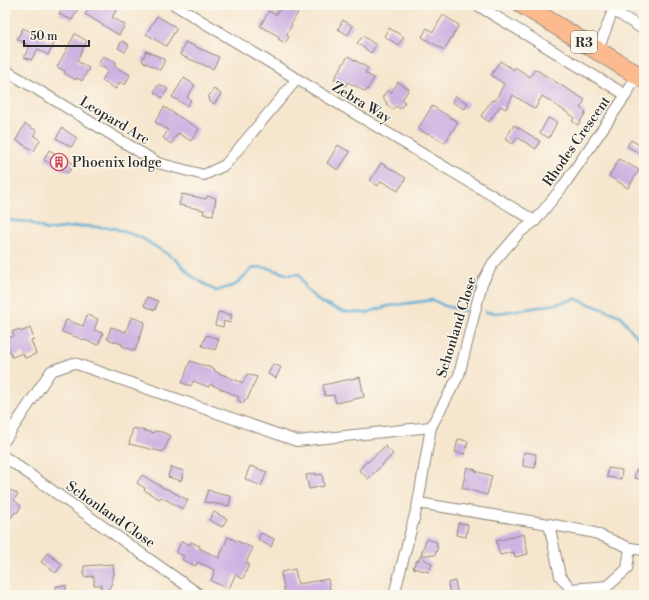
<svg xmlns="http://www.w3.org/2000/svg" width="649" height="600" viewBox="0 0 649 600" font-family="'Libre Bodoni',serif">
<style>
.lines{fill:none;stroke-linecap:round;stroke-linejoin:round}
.stream{stroke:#56abd2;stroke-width:2.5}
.building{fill:#cdb2e2}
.street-casing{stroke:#90887c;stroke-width:12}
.highway-casing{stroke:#90887c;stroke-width:20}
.street{stroke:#fff;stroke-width:10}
.highway{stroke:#fcba8e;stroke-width:18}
.labels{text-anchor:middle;stroke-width:3;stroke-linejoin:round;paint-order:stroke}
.shield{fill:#fbf7ec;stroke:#696865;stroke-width:1}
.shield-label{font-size:13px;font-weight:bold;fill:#2b2b2b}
.street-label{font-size:14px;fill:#2b2b2b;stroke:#fbf7ec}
.poi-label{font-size:14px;fill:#2b2b2b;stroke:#fbf7ec;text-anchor:start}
</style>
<rect width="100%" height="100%" fill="#fbf7ec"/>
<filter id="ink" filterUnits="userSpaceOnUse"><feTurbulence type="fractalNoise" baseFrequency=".025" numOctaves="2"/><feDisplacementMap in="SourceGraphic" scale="8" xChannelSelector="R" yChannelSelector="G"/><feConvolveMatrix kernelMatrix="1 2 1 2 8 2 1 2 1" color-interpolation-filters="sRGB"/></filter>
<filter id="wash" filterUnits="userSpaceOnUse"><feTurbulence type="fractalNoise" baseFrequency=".012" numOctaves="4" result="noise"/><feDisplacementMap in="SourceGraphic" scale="16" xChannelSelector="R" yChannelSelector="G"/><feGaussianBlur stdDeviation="0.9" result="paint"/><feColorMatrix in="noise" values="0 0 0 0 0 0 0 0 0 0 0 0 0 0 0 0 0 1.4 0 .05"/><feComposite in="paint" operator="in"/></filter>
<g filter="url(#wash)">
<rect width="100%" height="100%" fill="#f6e6ce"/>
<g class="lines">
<g class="stream">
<polyline points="5,220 29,222 47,230 82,226 113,228 140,237 174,258 193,277 216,291 235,285 254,267 268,268 289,275 299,274 307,290 321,303 344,312 366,313 388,306 433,300 445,306 465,311"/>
<polyline points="485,312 497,313 533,308 556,304 576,299 621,316 631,330 644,343"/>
</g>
</g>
<g id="blocks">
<g class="building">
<polygon points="63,5 71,5 78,9 72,20 59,14"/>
<polygon points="90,5 94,5 101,9 103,5 120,5 112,17 125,25 119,35 85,14"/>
<polygon points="282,5 289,5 299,11 291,24 292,25 286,35 289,37 285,43 278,39 280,37 260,26 269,11 276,15"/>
<polygon points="443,15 459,25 444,50 422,37 427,28 433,32"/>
<polygon points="157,16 177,28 166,46 146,34"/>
<polygon points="343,20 353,26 348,35 338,29"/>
<polygon points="23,28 54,44 48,55 38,49 31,60 24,57 30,46 17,39"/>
<polygon points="389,28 404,37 398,45 384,36"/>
<polygon points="75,34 87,41 77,61 89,68 82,81 77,78 76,80 64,73 65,71 57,67"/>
<polygon points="363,36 376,45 371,53 357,43"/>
<polygon points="122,41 129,45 125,52 118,48"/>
<polygon points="185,42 219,57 213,69 180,55"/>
<polygon points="146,51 164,59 164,62 160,70 142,61"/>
<polygon points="103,56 116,62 114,66 130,75 125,85 120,82 116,89 102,81 108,70 98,65"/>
<polygon points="348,56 368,68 365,73 374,78 366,92 348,82 345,86 334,79"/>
<polygon points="500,61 514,70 515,67 530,77 535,69 585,100 580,108 586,112 578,125 572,121 574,117 542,96 535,109 513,95 506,109 500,106 489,122 481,116 492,100 495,101 504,84 491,75"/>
<polygon points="184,78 195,85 187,97 191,100 187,106 172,97"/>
<polygon points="398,82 409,89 402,100 405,102 400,109 396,106 393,109 386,104 387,102 382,98 387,90 391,93"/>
<polygon points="159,84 168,89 162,98 154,92"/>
<polygon points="214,89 221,94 214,104 209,101 210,98 208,97"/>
<polygon points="455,96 468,103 465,109 452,102"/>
<polygon points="432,106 458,122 445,143 428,133 427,134 418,129"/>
<polygon points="164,107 199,129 191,141 178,133 171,144 163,138 168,130 155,122"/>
<polygon points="548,118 557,122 549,138 540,133"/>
<polygon points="25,124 37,131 34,136 40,140 34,151 16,140"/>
<polygon points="514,125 540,141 536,149 517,137 513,144 505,139"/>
<polygon points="62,128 77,138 71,147 56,138"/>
<polygon points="631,140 644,148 644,156 627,146"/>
<polygon points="338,145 350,152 338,170 327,163"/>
<polygon points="49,150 74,164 68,173 44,160"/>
<polygon points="619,159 639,170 628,188 609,176"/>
<polygon points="381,163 406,178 398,191 381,181 378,186 370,181"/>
<polygon points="182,194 206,199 207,196 216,198 213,215 203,214 204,210 179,205"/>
<polygon points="147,297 158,301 155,310 144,306"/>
<polygon points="218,312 232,315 230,323 224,321 223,327 215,325"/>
<polygon points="87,315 98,319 94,330 103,333 98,345 62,332 66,320 83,326"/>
<polygon points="131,317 145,322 135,351 122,346 122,344 107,339 111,327 126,332"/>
<polygon points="30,328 34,339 31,340 36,354 25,358 23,353 12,357 5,339 14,336 12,332 19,329 20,332"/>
<polygon points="206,335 219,339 215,350 202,346"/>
<polygon points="190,361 215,369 214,371 243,383 247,374 257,377 247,400 245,399 244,403 238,401 239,397 210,384 209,387 193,381 191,386 182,383"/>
<polygon points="273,364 281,367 276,378 268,374"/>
<polygon points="360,377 364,397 336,403 334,395 325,396 323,385"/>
<polygon points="133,428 154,433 154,431 162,432 171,436 163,452 129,444"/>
<polygon points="458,439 468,441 465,454 455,452"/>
<polygon points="385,446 393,454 368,479 359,470 367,461 368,462"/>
<polygon points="524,452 536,454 535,468 523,466"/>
<polygon points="250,466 267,472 261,486 245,479"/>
<polygon points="171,467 184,471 181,481 168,477"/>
<polygon points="467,467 476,470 475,471 492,476 487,495 462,488"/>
<polygon points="608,468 622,470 621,479 607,477"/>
<polygon points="636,470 644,471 644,480 634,478"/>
<polygon points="316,473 316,475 322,474 324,486 309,489 306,475"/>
<polygon points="142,475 165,489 165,488 188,500 183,509 161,497 159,499 144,490 145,488 137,483"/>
<polygon points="10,490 18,494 14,500 21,506 17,513 15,512 11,518 5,513 5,497"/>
<polygon points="208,490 219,494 231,496 229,506 204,502"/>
<polygon points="214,512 227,519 222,527 209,520"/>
<polygon points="458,523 468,524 466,537 456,535"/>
<polygon points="261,533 274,539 271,547 258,540"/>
<polygon points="524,534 528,554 515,557 514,552 500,555 496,541"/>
<polygon points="228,537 253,548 246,562 249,564 243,579 235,575 229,589 211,581 215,570 197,562 196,566 182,560 184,556 176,553 182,541 190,545 191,542 200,546 199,548 219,558"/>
<polygon points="426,539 437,542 436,546 438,547 435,555 421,555"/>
<polygon points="47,553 62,564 56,573 41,562"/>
<polygon points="420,556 432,564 429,572 413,568 416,561 419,560"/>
<polygon points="113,564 114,575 112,575 112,583 105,595 96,595 102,585 94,585 94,576 84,577 84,566"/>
<polygon points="295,569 298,584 328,579 331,595 285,595 281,572"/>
<polygon points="455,581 458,595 450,595 448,583"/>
<rect x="56" y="586" width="10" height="8"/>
</g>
</g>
</g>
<g filter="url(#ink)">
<use href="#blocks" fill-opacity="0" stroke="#90887c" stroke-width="1"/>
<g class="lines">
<defs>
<g id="street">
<polyline points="175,5 297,79 535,221"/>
<polyline points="477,5 626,95"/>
<polyline points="613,10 644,30"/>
<polyline points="598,50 613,10 616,5"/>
<polyline points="5,70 158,163 204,175 225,165 297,79"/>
<polyline points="5,440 51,371 74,363 297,441 431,427"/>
<polyline points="5,457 200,595"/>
<polyline points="418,503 549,524 595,533 630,548 627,569 608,586 571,589 560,576 549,524"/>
<polyline points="630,548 644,550"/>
<polyline points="394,595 418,503 431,427 459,375 482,283 493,263 519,233 535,221 564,185 626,95 637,75"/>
</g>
<polyline id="highway" points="523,5 644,79"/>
</defs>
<use href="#street" class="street-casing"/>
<use href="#highway" class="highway-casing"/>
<use href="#street" class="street"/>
<use href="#highway" class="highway"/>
</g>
</g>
<defs>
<symbol id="building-ring" viewBox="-11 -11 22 22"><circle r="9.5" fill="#fbf7ec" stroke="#d1495b" stroke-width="1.5"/><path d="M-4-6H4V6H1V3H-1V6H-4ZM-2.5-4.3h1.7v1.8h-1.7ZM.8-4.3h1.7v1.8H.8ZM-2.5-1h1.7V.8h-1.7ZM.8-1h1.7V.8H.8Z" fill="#d1495b"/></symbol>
</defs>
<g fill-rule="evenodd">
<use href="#building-ring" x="49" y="152" width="20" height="20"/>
</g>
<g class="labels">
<rect class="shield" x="571" y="31" width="26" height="22" rx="3"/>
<g class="shield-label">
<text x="584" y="47">R3</text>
</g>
<g class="street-label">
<text transform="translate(362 102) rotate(31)" y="5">Zebra Way</text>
<text transform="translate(115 120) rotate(31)" y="5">Leopard Arc</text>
<text transform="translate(576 141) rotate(-55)" y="5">Rhodes Crescent</text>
<text transform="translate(456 327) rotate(-73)" y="5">Schonland Close</text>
<text transform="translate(111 514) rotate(35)" y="5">Schonland Close</text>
</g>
<g class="poi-label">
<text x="72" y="167">Phoenix lodge</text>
</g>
</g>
<rect width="649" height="600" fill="none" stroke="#fbf7ec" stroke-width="20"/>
<path d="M24 40v6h65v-6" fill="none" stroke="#2b2b2b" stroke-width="2"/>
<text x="30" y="40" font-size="12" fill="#2b2b2b" stroke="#fbf7ec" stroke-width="3" paint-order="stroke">50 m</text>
</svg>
